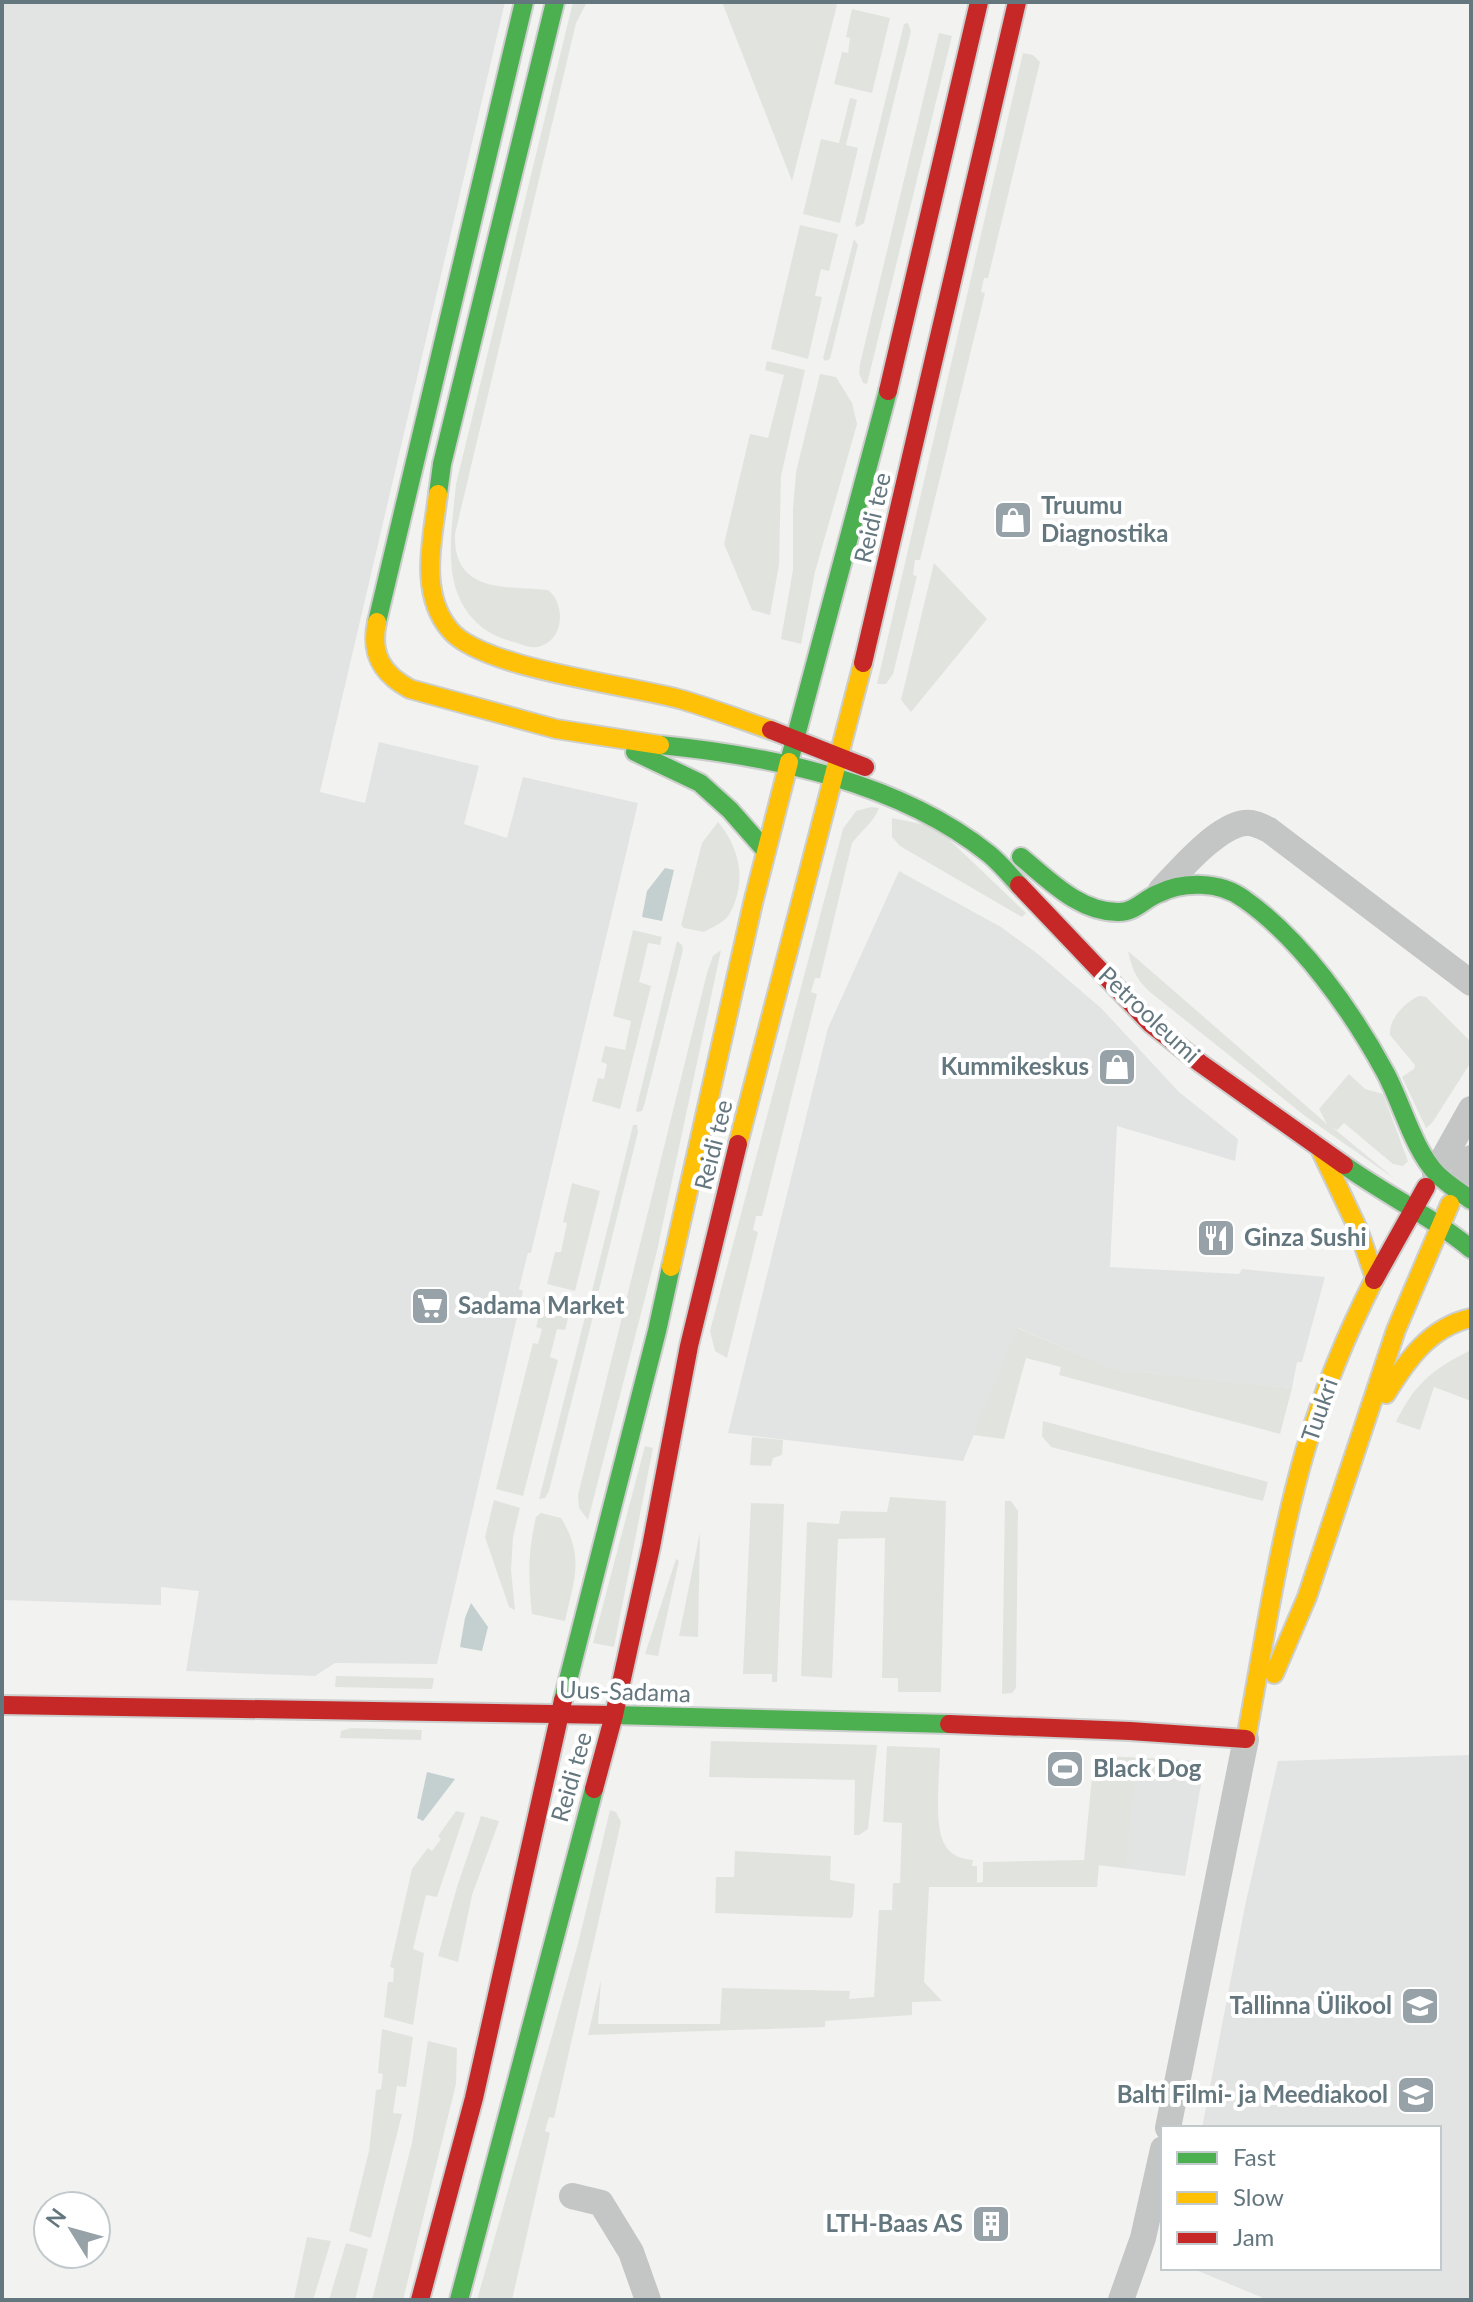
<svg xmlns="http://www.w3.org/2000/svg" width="1473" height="2302" viewBox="0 0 1473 2302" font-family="Lato,sans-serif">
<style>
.built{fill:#e2e4e3}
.green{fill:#e1e4de}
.water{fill:#c4d0d0}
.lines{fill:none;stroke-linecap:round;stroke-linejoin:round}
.fast-casing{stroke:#cdcfce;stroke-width:22}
.slow-casing{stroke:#cdcfce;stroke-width:22}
.jam-casing{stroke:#cdcfce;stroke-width:22}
.street{stroke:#c4c6c6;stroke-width:26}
.fast{stroke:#4caf50;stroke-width:18}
.slow{stroke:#ffc107;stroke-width:18}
.jam{stroke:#c62828;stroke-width:18}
.labels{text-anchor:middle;stroke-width:8;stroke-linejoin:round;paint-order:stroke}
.poi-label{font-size:24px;font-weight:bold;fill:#64777f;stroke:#fff;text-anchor:start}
.street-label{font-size:24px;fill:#64777f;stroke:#fff}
</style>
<rect width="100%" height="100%" fill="#f2f2f0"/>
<g class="built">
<polygon points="2,2 505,2 320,792 365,803 379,742 479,766 464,824 507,838 523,777 638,803 531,1253 528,1253 519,1289 523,1291 437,1664 335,1663 315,1676 186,1671 199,1591 161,1587 161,1605 2,1600"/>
<polygon points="899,871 1001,927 1038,954 1101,1008 1179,1092 1238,1139 1235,1161 1117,1126 1110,1267 1239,1274 1242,1269 1325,1277 1302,1362 1297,1362 1292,1388 1113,1369 1018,1328 963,1461 728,1433 828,1028"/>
<polygon points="1471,1755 1471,2300 1268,2300 1191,2268 1439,2268 1439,2128 1202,2128 1245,1906 1278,1761"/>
<polygon points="1107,1756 1200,1761 1204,1767 1185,1876 1099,1865"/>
</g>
<g class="green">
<path d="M573,2H587L576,23L455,534C453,594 507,586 548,590C565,603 565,638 541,646C533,649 525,646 517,643C489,636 470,623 458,595C445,562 453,518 456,484Z"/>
<polygon points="722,2 832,2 837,5 792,181"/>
<polygon points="852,9 890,18 872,93 834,84 842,52 848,53 850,38 846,37"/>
<polygon points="908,23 911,31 864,223 857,227 855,224 904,24"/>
<polygon points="939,33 952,36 867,384 863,383 859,373 860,364"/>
<polygon points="1023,53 1033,55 1040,62 988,278 984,278 981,292 985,293 920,560 915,560 913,575 917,576 893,674 886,684 877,684"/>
<polygon points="850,98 857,100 846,145 858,148 840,223 803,214 821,139 839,143"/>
<polygon points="800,225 838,234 829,271 821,269 815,296 822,297 808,359 771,349"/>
<polygon points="854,239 858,245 830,359 825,361 823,358"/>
<polygon points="767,361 805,370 781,476 779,565 770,615 752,610 724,544 750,434 768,438 784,375 765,370"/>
<polygon points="820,374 836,377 852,403 857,424 815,572 801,644 781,639 793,570 793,509 796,472"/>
<polygon points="934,563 987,619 911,712 901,700"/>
<path d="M871,807L879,808C874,822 861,831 852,843L820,978H815L811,992L817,994L762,1216H756L753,1230L758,1232L727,1358L715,1351L710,1331L843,829L856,811Z"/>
<polygon points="892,818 936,827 1026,913 1022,917 900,846 892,837"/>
<path d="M718,822C740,848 747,882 730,913C726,922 712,927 704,932L684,928L681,925L702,843Z"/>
<polygon points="633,930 662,937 660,945 648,943 639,982 651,986 620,1109 592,1101 598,1078 604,1079 607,1064 601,1062 605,1046 625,1050 631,1021 613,1016"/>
<polygon points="677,941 682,945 683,950 644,1106 642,1111 637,1112 636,1110"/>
<polygon points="721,950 657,1251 588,1520 579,1508 578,1495 707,973 713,956"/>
<path d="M1128,951L1327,1124L1319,1109L1349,1074L1365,1089L1383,1094L1408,1161L1403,1166L1393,1164L1344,1123L1337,1130L1332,1127L1395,1179L1305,1116L1150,992C1136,979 1132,969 1128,951Z"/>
<path d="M1419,996L1426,997L1470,1041L1469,1065L1432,1123L1426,1128L1402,1077L1414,1069L1415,1065L1390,1035C1388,1020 1406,1001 1419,996Z"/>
<polygon points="633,1125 637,1125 638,1132 599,1290 591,1295"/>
<polygon points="572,1183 600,1191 575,1291 547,1284 555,1252 561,1252 567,1223 563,1222"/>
<polygon points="544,1296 572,1303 565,1330 557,1329 550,1357 558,1360 523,1496 496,1489 533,1343 538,1344 542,1329 536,1327"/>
<polygon points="590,1307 593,1311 593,1316 549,1491 545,1498 539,1499 587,1309"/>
<polygon points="1017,1328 1114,1369 1292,1388 1280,1434 1059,1375 1061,1367 1026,1358 1004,1439 973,1435"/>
<path d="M1471,1350V1401L1434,1387L1420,1430L1396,1422C1415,1383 1433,1369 1471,1350Z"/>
<polygon points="1043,1421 1268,1482 1263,1501 1051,1447 1042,1436"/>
<polygon points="752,1437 783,1440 782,1455 773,1458 771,1466 750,1465"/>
<polygon points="645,1446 653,1448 614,1647 593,1643"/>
<polygon points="890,1497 946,1501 941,1692 898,1692 898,1678 882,1678 885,1538 838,1539 832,1678 801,1676 807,1522 839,1524 841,1511 887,1512"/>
<polygon points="494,1500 520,1508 513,1537 511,1570 515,1610 509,1607 485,1537"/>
<polygon points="1005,1501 1011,1501 1018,1511 1016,1688 1012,1693 1002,1694"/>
<polygon points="751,1503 784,1504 777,1682 772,1682 772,1674 743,1674"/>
<path d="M541,1513L561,1518C585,1557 574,1580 565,1621L532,1614C528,1578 528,1552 536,1517Z"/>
<polygon points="700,1532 698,1637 679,1636"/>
<polygon points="676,1559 679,1561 658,1656 645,1654"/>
<polygon points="336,1676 434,1678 432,1689 335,1687"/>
<polygon points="351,1728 422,1730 421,1740 340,1738 341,1731"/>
<polygon points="711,1741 877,1745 868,1829 859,1835 854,1835 855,1780 709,1777"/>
<path d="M887,1746L940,1748C940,1772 933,1826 945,1845C951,1856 962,1859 973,1860L972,1866H977V1883L983,1882V1862L1084,1860L1094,1756L1159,1759L1157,1779L1135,1777L1126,1868L1099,1865L1097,1887H929L924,1982L942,2001L912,2002V2015L825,2021V2027L588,2035L601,1980L598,2024H720L722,1988L850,1991L849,1999L874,1997L879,1910H892L893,1883H900L902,1823L883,1822Z"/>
<polygon points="610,1810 616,1812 621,1822 554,2118 549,2117 545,2131 550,2133 512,2300 477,2300 578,1944"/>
<polygon points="456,1811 465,1813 437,1897 426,1895 413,1949 424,1953 413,2025 384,2017 388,1982 393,1982 394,1968 390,1967 412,1869 428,1848 432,1851 441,1839 438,1836"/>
<polygon points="481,1816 499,1821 498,1824 472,1895 458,1962 438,1956 457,1887"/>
<polygon points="735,1851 831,1856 830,1880 855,1884 853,1915 851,1918 715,1913 716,1877 734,1877"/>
<polygon points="382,2029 413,2037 406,2087 397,2086 393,2113 402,2114 371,2238 349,2231 369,2151 376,2090 381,2089 383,2074 378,2073"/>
<polygon points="428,2041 457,2048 456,2084 403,2300 372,2300 412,2143"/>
<polygon points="307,2237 331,2241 313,2300 294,2299"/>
<polygon points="346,2243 368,2249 355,2300 329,2300"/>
</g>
<g class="water">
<polygon points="665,868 674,870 662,921 642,917 647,891"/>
<polygon points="471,1603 488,1627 482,1651 460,1647 465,1618"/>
<polygon points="427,1772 455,1779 423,1821 417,1818"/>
</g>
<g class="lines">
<defs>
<g id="fast">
<polyline points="438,494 442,464 555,2"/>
<polyline points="377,622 524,2"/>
<path d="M660,745C772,756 899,782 989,854C1000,863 1009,874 1019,885"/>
<polyline points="635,752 700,783 730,810 766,851"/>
<polyline points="789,762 888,391"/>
<path d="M1021,857C1049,880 1080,913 1119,912C1135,912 1143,900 1157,894C1183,881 1220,881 1244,899C1301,939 1352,1011 1385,1072C1402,1103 1413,1149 1437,1174C1447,1184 1460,1192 1471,1200"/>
<path d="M1344,1165C1386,1195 1431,1216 1471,1249"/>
<polyline points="563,1700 657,1331 671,1267"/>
<polyline points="614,1715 949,1724"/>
<polyline points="459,2300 594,1789"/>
</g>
<g id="slow">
<path d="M438,494C433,538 418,592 450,630C482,669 631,685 683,700C713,709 742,720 771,730"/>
<path d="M377,622C370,654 382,674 410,689L556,729L660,745"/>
<polyline points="738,1144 863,663"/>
<polyline points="1321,1151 1358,1229 1375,1278"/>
<polyline points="671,1267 753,903 789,762"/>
<path d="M1386,1394C1407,1360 1430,1327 1471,1318"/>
<polyline points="1274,1674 1307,1597 1396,1330 1450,1204"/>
<path d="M1246,1739C1264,1643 1278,1545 1305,1451C1323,1392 1346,1335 1374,1280"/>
</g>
<g id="jam">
<polyline points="888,391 979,2"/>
<polyline points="863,663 1017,2"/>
<polyline points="771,730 865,767"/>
<polyline points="1019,885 1151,1024 1200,1063 1344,1165"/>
<polyline points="1374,1280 1426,1187"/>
<polyline points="2,1705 614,1715"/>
<polyline points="949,1724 1130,1731 1246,1739"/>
<polyline points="594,1789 614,1715 651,1547 689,1346 738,1144"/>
<polyline points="420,2300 474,2098 563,1700"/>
</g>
</defs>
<use href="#fast" class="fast-casing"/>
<use href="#slow" class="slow-casing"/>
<use href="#jam" class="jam-casing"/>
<g class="street">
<path d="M1161,890C1180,870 1217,826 1245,823C1254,822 1261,826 1269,830L1471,983"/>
<polyline points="1435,1173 1471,1109"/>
<polyline points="1457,1190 1471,1158"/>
<polyline points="1168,2128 1246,1739"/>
<polyline points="572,2196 601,2203 631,2252 648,2300"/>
<polyline points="1121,2300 1143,2238 1163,2149"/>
</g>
<use href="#fast" class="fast"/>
<use href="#slow" class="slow"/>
<use href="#jam" class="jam"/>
</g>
<defs>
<symbol id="shop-square" viewBox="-11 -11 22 22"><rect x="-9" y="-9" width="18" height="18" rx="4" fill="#96a2a7" stroke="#fff"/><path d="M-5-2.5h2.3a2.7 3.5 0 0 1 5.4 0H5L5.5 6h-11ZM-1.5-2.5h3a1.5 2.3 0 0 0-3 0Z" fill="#fff"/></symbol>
<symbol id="restaurant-square" viewBox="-11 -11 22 22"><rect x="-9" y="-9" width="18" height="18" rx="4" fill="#96a2a7" stroke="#fff"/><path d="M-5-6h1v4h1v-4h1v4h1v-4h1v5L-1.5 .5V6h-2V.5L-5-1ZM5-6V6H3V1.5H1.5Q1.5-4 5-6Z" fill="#fff"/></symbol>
<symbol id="supermarket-square" viewBox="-11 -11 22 22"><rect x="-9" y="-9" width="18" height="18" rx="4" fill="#96a2a7" stroke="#fff"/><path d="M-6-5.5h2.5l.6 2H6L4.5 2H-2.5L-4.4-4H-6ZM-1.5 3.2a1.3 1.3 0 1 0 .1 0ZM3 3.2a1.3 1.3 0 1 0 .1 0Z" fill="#fff"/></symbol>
<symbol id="stadium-square" viewBox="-11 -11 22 22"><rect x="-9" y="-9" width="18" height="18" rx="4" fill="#96a2a7" stroke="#fff"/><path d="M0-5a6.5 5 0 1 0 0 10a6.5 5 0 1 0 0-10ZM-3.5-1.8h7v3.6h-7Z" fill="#fff"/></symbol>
<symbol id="university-square" viewBox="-11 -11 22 22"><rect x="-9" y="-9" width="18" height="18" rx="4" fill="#96a2a7" stroke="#fff"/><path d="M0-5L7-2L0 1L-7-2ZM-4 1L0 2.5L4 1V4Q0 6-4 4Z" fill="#fff"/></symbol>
<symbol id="building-square" viewBox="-11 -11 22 22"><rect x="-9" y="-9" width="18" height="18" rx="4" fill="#96a2a7" stroke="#fff"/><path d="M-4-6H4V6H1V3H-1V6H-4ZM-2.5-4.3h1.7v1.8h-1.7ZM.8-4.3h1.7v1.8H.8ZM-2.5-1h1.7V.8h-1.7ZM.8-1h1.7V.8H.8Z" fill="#fff"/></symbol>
</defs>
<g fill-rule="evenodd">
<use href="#shop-square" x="991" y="498" width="44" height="44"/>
<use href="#shop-square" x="1095" y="1045" width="44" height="44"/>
<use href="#restaurant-square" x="1194" y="1216" width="44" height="44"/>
<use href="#supermarket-square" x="408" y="1284" width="44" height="44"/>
<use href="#stadium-square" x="1043" y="1747" width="44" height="44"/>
<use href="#university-square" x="1398" y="1984" width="44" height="44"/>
<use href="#university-square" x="1394" y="2073" width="44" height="44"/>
<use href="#building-square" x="969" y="2202" width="44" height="44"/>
</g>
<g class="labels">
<g class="poi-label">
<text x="1041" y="514">Truumu<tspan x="1041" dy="28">Diagnostika</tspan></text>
<text x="1089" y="1075" text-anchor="end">Kummikeskus</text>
<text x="1244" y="1246">Ginza Sushi</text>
<text x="458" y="1314">Sadama Market</text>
<text x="1093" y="1777">Black Dog</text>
<text x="1392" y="2014" text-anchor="end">Tallinna Ülikool</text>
<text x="1388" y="2103" text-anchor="end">Balti Filmi- ja Meediakool</text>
<text x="963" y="2232" text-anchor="end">LTH-Baas AS</text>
</g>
<g class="street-label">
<text transform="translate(873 518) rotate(-77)" y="8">Reidi tee</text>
<text transform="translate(1149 1015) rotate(43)" y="8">Petrooleumi</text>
<text transform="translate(714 1145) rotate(-76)" y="8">Reidi tee</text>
<text transform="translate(1320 1410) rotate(-71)" y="8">Tuukri</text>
<text transform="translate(625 1692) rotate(2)" y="8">Uus-Sadama</text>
<text transform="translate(572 1777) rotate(-74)" y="8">Reidi tee</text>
</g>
</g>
<rect width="1473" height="2302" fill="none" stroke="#64777f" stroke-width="8"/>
<rect x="1161" y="2126" width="280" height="144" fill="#ffffff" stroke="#c1c9cc" stroke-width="2"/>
<rect x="1177" y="2152" width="40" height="12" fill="#4caf50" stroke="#c1c9cc" stroke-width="2"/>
<text x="1233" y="2166" font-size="24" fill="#64777f">Fast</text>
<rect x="1177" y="2192" width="40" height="12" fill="#ffc107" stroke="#c1c9cc" stroke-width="2"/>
<text x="1233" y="2206" font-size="24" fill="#64777f">Slow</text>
<rect x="1177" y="2232" width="40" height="12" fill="#c62828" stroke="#c1c9cc" stroke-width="2"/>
<text x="1233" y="2246" font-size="24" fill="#64777f">Jam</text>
<g transform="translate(72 2230) rotate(307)"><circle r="38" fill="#ffffff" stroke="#c1c9cc" stroke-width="2"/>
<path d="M0-6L14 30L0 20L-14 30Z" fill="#96a2a7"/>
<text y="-12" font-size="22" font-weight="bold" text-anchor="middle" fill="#64777f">N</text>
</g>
</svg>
